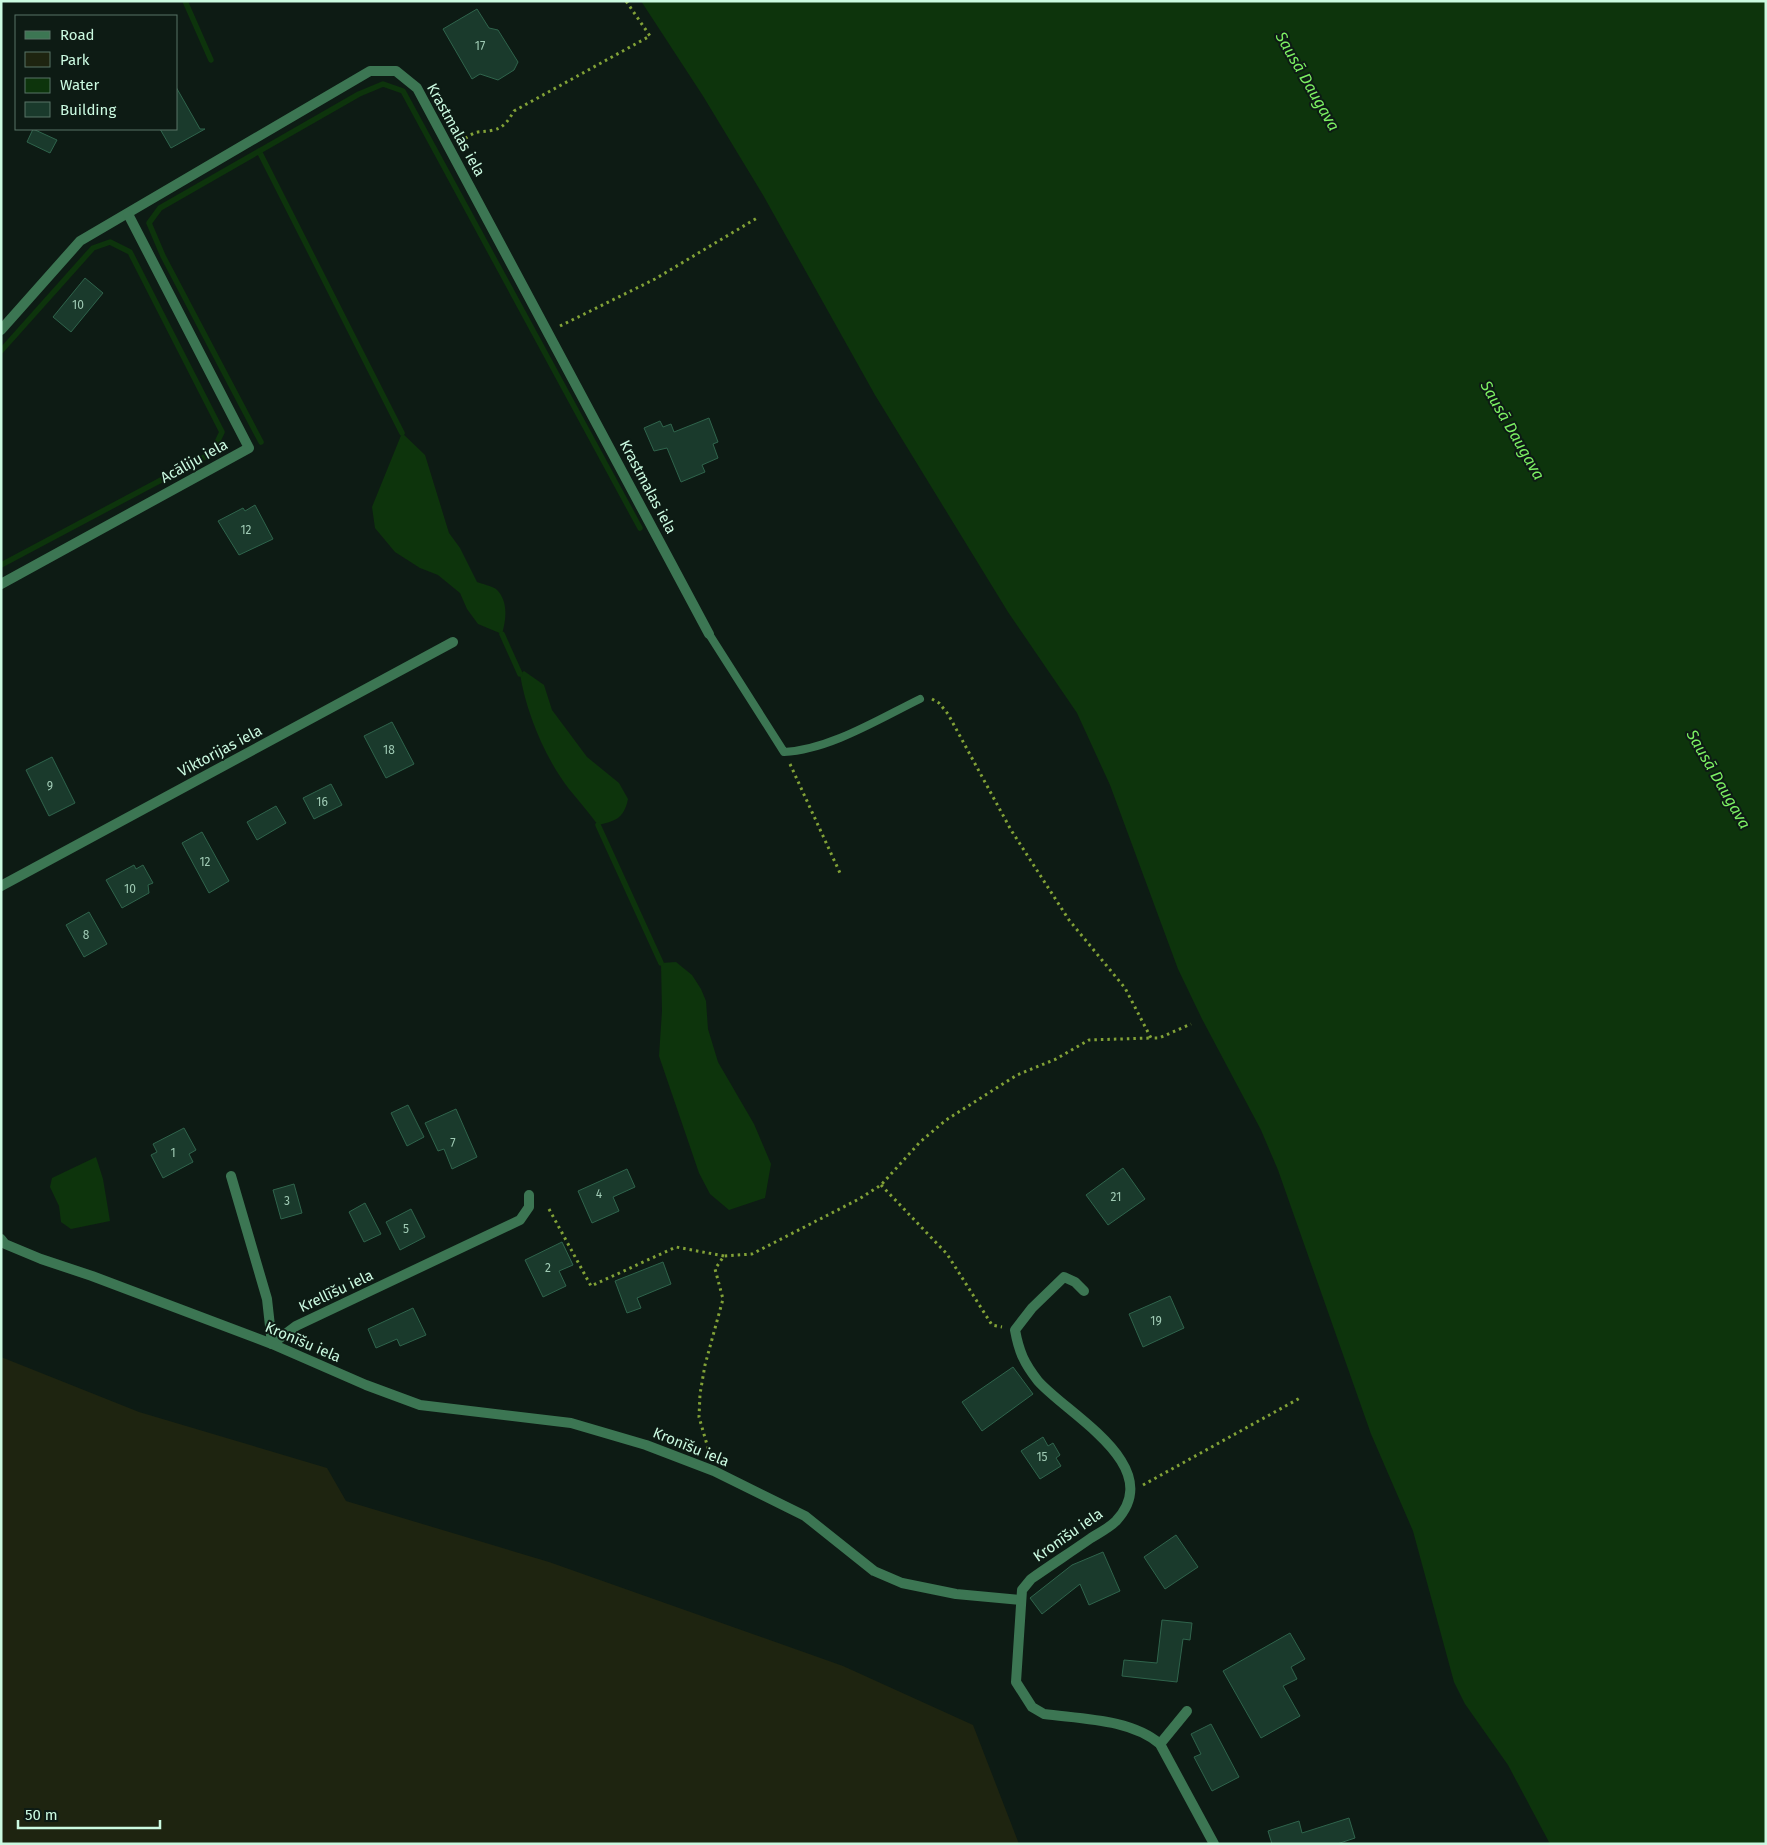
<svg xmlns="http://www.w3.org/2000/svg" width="1767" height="1845" viewBox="0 0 1767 1845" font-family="'Fira Sans',sans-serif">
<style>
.green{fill:#1e2410}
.water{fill:#0d340c}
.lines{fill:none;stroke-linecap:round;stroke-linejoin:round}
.stream{stroke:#0d340c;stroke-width:5.5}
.building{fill:#1a3a2c;stroke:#2f644c}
.path{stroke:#82a237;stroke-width:3;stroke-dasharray:2.5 4;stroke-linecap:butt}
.lane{stroke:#3c7653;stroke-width:8}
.street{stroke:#3c7653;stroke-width:10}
.labels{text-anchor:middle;stroke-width:4;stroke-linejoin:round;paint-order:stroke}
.number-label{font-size:12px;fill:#9fcab4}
.street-label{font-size:15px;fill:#cbfae1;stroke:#0d1b14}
.water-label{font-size:16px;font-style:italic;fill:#7cf063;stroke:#0d1b14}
</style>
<rect width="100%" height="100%" fill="#0d1b14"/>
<polygon class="green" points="1,1357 139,1412 327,1468 346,1501 549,1562 843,1666 973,1725 1019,1844 1,1844"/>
<g class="water">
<polygon points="641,1 1766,1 1766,1844 1550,1844 1508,1765 1465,1704 1454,1682 1413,1531 1371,1434 1278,1170 1261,1130 1202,1019 1178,969 1110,785 1077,713 1008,612 875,395 763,195 703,96"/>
<path d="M402,433L425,455L449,533L460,548L477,582C482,584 492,586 496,589C509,601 506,620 502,634L478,624L467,609L460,593L438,575L420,568L395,552L375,528L372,507Z"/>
<path d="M524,671L544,685L552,710L587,757L619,783L628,799C624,818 616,821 598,825C589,813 579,801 569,789C545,758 526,712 520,674Z"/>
<polygon points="676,962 692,975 701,989 706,1001 708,1029 718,1062 754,1124 771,1164 765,1198 729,1210 710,1194 699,1173 659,1056 662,1011 661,963"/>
<polygon points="96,1157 103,1179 110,1221 71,1229 61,1222 59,1206 50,1187 52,1178"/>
</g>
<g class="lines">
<g class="stream">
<polyline points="185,1 211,60"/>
<polyline points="259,151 402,433"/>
<polyline points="1,351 93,248 110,242 130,252 222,432 212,453 1,565"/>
<polyline points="261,442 163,256 149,223 160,208 359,94 383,84 403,91 640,528"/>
<polyline points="502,634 520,674"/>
<polyline points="598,825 661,963"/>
</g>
</g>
<g class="building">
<polygon points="477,9 489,28 498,30 518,62 514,70 498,80 480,74 472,79 443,29"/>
<polygon points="176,87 200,129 205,129 171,148 160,129 176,129"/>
<polygon points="33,129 57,140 50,153 27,142"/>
<polygon points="85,278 103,293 71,332 53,317"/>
<polygon points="709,418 718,442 713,444 718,458 702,465 705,472 681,482 667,448 654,451 644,428 660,421 663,427 671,424 674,432"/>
<polygon points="255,505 273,539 239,555 218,521 243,508 245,511"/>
<polygon points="392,722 414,764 386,778 364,736"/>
<polygon points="52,757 75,803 49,816 26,770"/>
<polygon points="331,784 342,805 314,819 303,798"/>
<polygon points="276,806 286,823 257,840 247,822"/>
<polygon points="202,832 229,881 209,893 182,843"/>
<polygon points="134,865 136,869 143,865 153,883 148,885 149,893 122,908 106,880"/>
<polygon points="89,912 107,944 84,957 66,925"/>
<polygon points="408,1105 424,1137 407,1146 391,1113"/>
<polygon points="456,1109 477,1157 452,1169 444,1149 438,1151 425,1123"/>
<polygon points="184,1128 196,1150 189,1154 193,1162 163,1178 151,1155 157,1152 153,1144"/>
<polygon points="1123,1168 1145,1199 1108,1225 1086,1195"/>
<polygon points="627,1169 635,1187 613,1197 619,1211 592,1223 578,1191"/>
<polygon points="294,1184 302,1213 281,1219 273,1190"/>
<polygon points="365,1203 381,1234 364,1242 349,1212"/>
<polygon points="411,1209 425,1237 400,1250 386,1222"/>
<polygon points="562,1242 573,1265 559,1271 566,1286 543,1297 525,1260"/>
<polygon points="663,1262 671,1284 637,1298 641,1308 627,1313 615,1281"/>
<polygon points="1170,1296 1184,1328 1143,1347 1129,1314"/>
<polygon points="413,1308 426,1335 400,1346 397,1339 376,1348 368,1329"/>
<polygon points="1013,1367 1033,1394 982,1431 962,1402"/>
<polygon points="1043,1437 1048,1446 1053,1443 1060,1455 1056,1458 1061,1466 1040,1479 1021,1451"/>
<polygon points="1176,1535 1198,1567 1165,1589 1144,1557"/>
<polygon points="1103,1552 1120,1591 1089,1605 1080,1584 1042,1614 1030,1598 1072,1565"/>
<polygon points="1162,1620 1192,1623 1190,1640 1183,1639 1177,1682 1122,1676 1124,1660 1157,1663"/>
<polygon points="1290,1633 1305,1659 1291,1667 1297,1679 1283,1686 1300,1716 1261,1738 1223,1671"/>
<polygon points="1211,1724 1239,1777 1212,1791 1194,1757 1201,1754 1191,1734"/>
<polygon points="1349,1818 1355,1838 1337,1844 1272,1844 1268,1831 1299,1821 1302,1833"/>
</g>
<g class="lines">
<g class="path">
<path d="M460,142C465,139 472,133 478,132C498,130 503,130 514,111L650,36L626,1"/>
<polyline points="560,326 655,279 757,218"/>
<polyline points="932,699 939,703 948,714 1011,830 1069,920 1125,988 1151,1038 1159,1038 1191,1024"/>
<polyline points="790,764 840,873"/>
<polyline points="881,1185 947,1254 992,1325 1002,1327"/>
<polyline points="549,1209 591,1286 676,1247 724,1256"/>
<polyline points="710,1455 699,1417 700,1394 705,1365 723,1299 715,1269 724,1256 752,1254 859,1199 881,1185 920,1142 946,1120 1017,1075 1056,1059 1089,1040 1151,1038"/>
<polyline points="1143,1485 1300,1398"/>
</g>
<path class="lane" d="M709,634L784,752C829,750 879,719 920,699"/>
<g class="street">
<polyline points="1,330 80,241 370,71 396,71 417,88 709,634"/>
<polyline points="1,584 249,448 128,214"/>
<polyline points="1,886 453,642"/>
<polyline points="231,1176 267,1299 272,1344 296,1326 520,1220 529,1207 529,1195"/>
<polyline points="1,1239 5,1244 41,1259 92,1276 272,1344 366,1385 420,1405 571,1423 646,1445 714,1471 805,1516 874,1571 902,1583 956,1594 1020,1600"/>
<path d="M1084,1291L1075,1282L1064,1277L1032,1308L1015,1330C1019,1352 1024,1363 1038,1381C1068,1415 1167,1466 1116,1521C1109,1528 1099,1533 1091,1538C1071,1552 1051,1565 1031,1579L1022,1590L1016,1682L1032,1707L1044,1714C1081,1719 1131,1719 1160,1744L1214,1844"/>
<polyline points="1160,1744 1187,1711"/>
</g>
</g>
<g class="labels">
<g class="number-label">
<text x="480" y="50">17</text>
<text x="78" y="309">10</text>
<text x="246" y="534">12</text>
<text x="389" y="754">18</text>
<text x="50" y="790">9</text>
<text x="322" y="806">16</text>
<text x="205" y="866">12</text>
<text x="130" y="893">10</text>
<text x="86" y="939">8</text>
<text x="453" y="1147">7</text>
<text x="173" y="1157">1</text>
<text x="599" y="1198">4</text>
<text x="1116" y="1201">21</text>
<text x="287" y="1205">3</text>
<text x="406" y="1233">5</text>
<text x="548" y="1272">2</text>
<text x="1156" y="1325">19</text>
<text x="1042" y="1461">15</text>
</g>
<g class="street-label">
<text transform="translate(456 130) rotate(61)" y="5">Krastmalas iela</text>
<text transform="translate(194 461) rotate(-29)" y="5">Acāliju iela</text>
<text transform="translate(648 487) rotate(62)" y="5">Krastmalas iela</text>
<text transform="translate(220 751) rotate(-28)" y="5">Viktorijas iela</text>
<text transform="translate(336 1291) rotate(-25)" y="5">Krellīšu iela</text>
<text transform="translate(303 1342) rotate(23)" y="5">Kronīšu iela</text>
<text transform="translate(691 1447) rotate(22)" y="5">Kronīšu iela</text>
<text transform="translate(1068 1535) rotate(-35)" y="5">Kronīšu iela</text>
</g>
<g class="water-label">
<text transform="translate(1308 81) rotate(60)" y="6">Sausā Daugava</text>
<text transform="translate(1513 430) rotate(60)" y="6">Sausā Daugava</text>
<text transform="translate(1719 779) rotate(60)" y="6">Sausā Daugava</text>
</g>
</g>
<rect width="1767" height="1845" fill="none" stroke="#cbfae1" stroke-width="5"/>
<rect x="15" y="15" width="162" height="115" fill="#0d1b14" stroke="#597466"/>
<rect x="25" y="31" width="25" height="8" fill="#3c7653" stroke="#597466"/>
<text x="60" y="40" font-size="15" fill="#cbfae1">Road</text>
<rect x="25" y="52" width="25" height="15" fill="#1e2410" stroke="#597466"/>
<text x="60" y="65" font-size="15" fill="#cbfae1">Park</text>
<rect x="25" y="78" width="25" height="15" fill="#0d340c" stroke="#597466"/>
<text x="60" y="90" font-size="15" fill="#cbfae1">Water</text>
<rect x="25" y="102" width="25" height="15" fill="#1a3a2c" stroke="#597466"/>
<text x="60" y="115" font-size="15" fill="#cbfae1">Building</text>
<path d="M18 1820v8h142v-8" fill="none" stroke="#cbfae1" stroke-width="2.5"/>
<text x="25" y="1820" font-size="15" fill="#cbfae1" stroke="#0d1b14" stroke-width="4" paint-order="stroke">50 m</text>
</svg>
